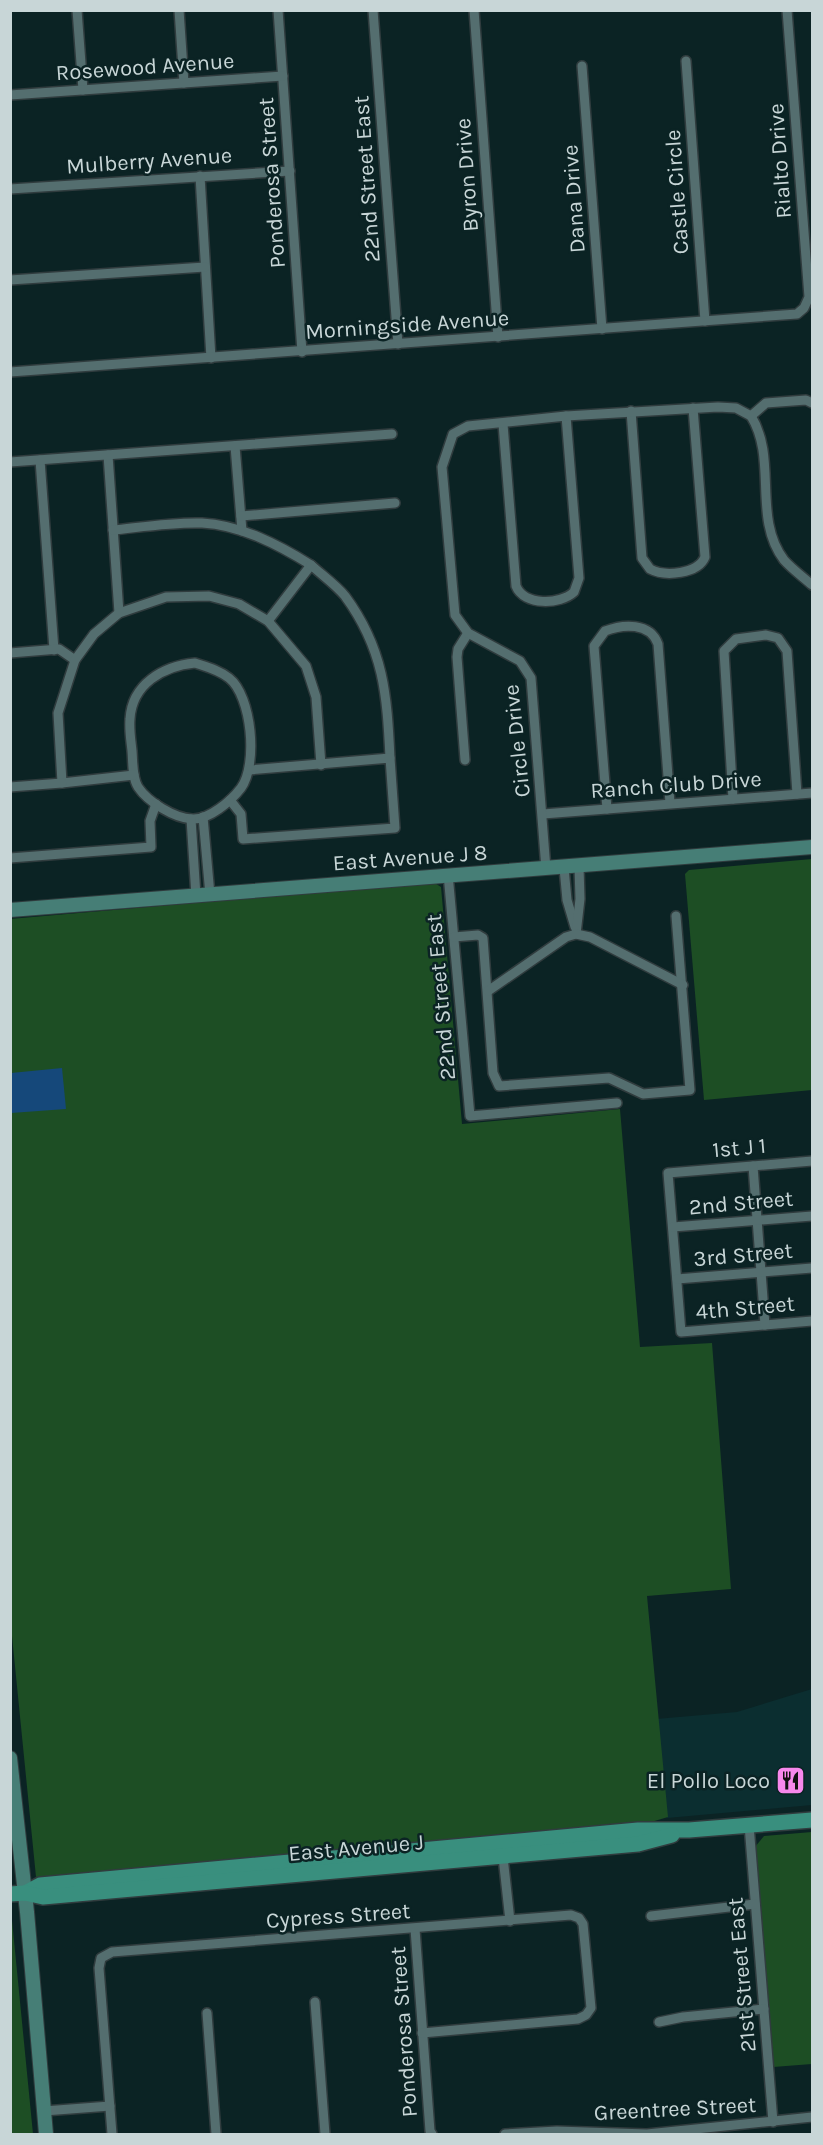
<svg xmlns="http://www.w3.org/2000/svg" width="823" height="2145" viewBox="0 0 823 2145" font-family="Karla,sans-serif">
<style>
.built{fill:#0b2e30}
.green{fill:#1d4e24}
.water{fill:#15487a}
.lines{fill:none;stroke-linecap:round;stroke-linejoin:round}
.street-casing{stroke:#303c3e;stroke-width:12}
.secondary-casing{stroke:#303c3e;stroke-width:16}
.primary-casing{stroke:#303c3e;stroke-width:18}
.street{stroke:#546e6f;stroke-width:9}
.secondary{stroke:#467e76;stroke-width:14}
.primary{stroke:#398f7e;stroke-width:15}
.labels{text-anchor:middle;stroke-width:5;stroke-linejoin:round;paint-order:stroke}
.street-label{font-size:22px;fill:#c8d6d7;stroke:#0b2324}
.poi-label{font-size:22px;fill:#c8d6d7;stroke:#0b2324;text-anchor:end}
</style>
<rect width="100%" height="100%" fill="#0b2324"/>
<polygon class="built" points="812,1689 812,1805 667,1818 656,1719 737,1712"/>
<g class="green">
<polygon points="812,859 812,1090 704,1100 685,874 689,870"/>
<polygon points="433,882 441,887 462,1124 620,1109 640,1347 712,1343 731,1589 647,1596 668,1817 631,1828 36,1877 10,1616 10,919"/>
<polygon points="812,1832 812,2064 773,2067 755,1847 764,1836"/>
<polygon points="11,1910 33,2134 11,2134"/>
</g>
<polygon class="water" points="62,1068 66,1109 11,1113 11,1073"/>
<g class="lines">
<defs>
<g id="street">
<polyline points="77,10 83,90"/>
<polyline points="179,10 184,83"/>
<polyline points="278,10 302,352"/>
<polyline points="373,10 398,344"/>
<polyline points="474,10 498,337"/>
<polyline points="686,61 705,321"/>
<polyline points="582,66 602,329"/>
<polyline points="10,95 283,76"/>
<polyline points="200,176 211,358"/>
<polyline points="10,189 290,171"/>
<polyline points="10,280 205,267"/>
<polyline points="10,372 797,314 804,308 809,297 787,10"/>
<path d="M631,411L642,558L650,569C665,577 698,574 705,557L693,408"/>
<path d="M751,416C778,459 752,518 784,560C792,569 803,577 812,585"/>
<path d="M503,424L516,586C524,606 560,605 574,592L579,578L566,416"/>
<polyline points="235,446 242,531"/>
<polyline points="108,455 119,613"/>
<polyline points="40,460 54,650"/>
<polyline points="10,462 392,434"/>
<polyline points="241,516 395,503"/>
<path d="M113,530C142,527 173,522 202,523C241,525 279,545 311,565L268,621"/>
<path d="M311,565C322,575 336,585 345,596C384,649 387,695 390,758"/>
<polyline points="10,653 59,649 75,660"/>
<path d="M195,663C207,667 219,670 229,678C252,696 258,765 241,788C231,801 209,820 192,819C174,818 148,802 138,787C132,777 133,762 132,751C131,741 129,730 130,719C132,684 163,666 195,663Z"/>
<polyline points="465,760 457,657 458,649 468,633"/>
<polyline points="134,775 62,783 58,713 75,660 94,634 119,613 166,597 209,596 239,604 268,621 306,666 316,697 321,765"/>
<polyline points="10,787 62,783"/>
<polyline points="733,799 724,651 736,639 766,635 778,638 787,651 797,794"/>
<polyline points="230,800 241,814 243,839 395,828 390,758 249,770"/>
<path d="M607,809L594,646L605,631C623,624 650,622 658,644L670,803"/>
<polyline points="543,814 812,793"/>
<polyline points="203,817 210,895"/>
<polyline points="191,819 196,896"/>
<polyline points="10,858 151,847 150,821 156,804"/>
<polyline points="564,868 567,900 575,927"/>
<polyline points="546,869 531,678 520,661 468,633 455,615 442,467 453,434 468,426 566,416 718,407 736,408 751,416 766,403 806,400 812,403"/>
<polyline points="448,874 470,1116 617,1103"/>
<polyline points="576,934 580,899 579,867"/>
<polyline points="454,937 478,935 483,938 493,1073 499,1086 609,1078 643,1094 690,1090 676,916"/>
<polyline points="488,991 566,937 576,934 590,937 683,985"/>
<polyline points="812,1161 668,1173 681,1332 812,1321"/>
<polyline points="753,1166 765,1325"/>
<polyline points="673,1227 812,1216"/>
<polyline points="677,1279 812,1268"/>
<polyline points="749,1825 773,2122"/>
<polyline points="503,1857 510,1921"/>
<polyline points="651,1916 755,1904"/>
<polyline points="415,1929 430,2131 432,2134"/>
<polyline points="315,2002 325,2134"/>
<polyline points="207,2013 216,2134"/>
<polyline points="659,2022 683,2017 764,2009"/>
<polyline points="44,2111 110,2106"/>
<polyline points="112,2134 99,1968 101,1958 112,1952 571,1915 579,1918 583,1924 591,2008 586,2015 578,2019 422,2033"/>
<polyline points="505,2134 557,2131 647,2134 812,2117"/>
</g>
<g id="secondary">
<polyline points="10,910 812,847"/>
<polyline points="10,1758 27,1912 46,2134"/>
</g>
<g id="primary">
<polyline points="25,1893 40,1885 638,1830 689,1830 812,1820"/>
<polyline points="10,1894 25,1893 43,1897 638,1844 672,1835"/>
</g>
</defs>
<use href="#street" class="street-casing"/>
<use href="#secondary" class="secondary-casing"/>
<use href="#primary" class="primary-casing"/>
<use href="#street" class="street"/>
<use href="#secondary" class="secondary"/>
<use href="#primary" class="primary"/>
</g>
<defs>
<symbol id="restaurant-square" viewBox="-11 -11 22 22"><rect x="-9" y="-9" width="18" height="18" rx="4" fill="#f788ec" stroke="#0b2324"/><path d="M-5-6h1v4h1v-4h1v4h1v-4h1v5L-1.5 .5V6h-2V.5L-5-1ZM5-6V6H3V1.5H1.5Q1.5-4 5-6Z" fill="#111"/></symbol>
</defs>
<g fill-rule="evenodd">
<use href="#restaurant-square" x="774" y="1764" width="33" height="33"/>
</g>
<g class="labels">
<g class="street-label">
<text transform="translate(145 66) rotate(-4)" y="8">Rosewood Avenue</text>
<text transform="translate(149 160) rotate(-4)" y="8">Mulberry Avenue</text>
<text transform="translate(779 161) rotate(-94)" y="8">Rialto Drive</text>
<text transform="translate(466 175) rotate(-94)" y="8">Byron Drive</text>
<text transform="translate(366 179) rotate(-94)" y="8">22nd Street East</text>
<text transform="translate(271 183) rotate(-94)" y="8">Ponderosa Street</text>
<text transform="translate(676 192) rotate(-94)" y="8">Castle Circle</text>
<text transform="translate(573 199) rotate(-94)" y="8">Dana Drive</text>
<text transform="translate(407 324) rotate(-4)" y="8">Morningside Avenue</text>
<text transform="translate(516 741) rotate(-96)" y="8">Circle Drive</text>
<text transform="translate(676 784) rotate(-4)" y="8">Ranch Club Drive</text>
<text transform="translate(410 857) rotate(-4)" y="8">East Avenue J 8</text>
<text transform="translate(440 997) rotate(-95)" y="8">22nd Street East</text>
<text transform="translate(739 1147) rotate(-5)" y="8">1st J 1</text>
<text transform="translate(741 1202) rotate(-5)" y="8">2nd Street</text>
<text transform="translate(743 1254) rotate(-5)" y="8">3rd Street</text>
<text transform="translate(745 1307) rotate(-5)" y="8">4th Street</text>
<text transform="translate(356 1847) rotate(-5)" y="8">East Avenue J</text>
<text transform="translate(338 1915) rotate(-4)" y="8">Cypress Street</text>
<text transform="translate(741 1975) rotate(-95)" y="8">21st Street East</text>
<text transform="translate(403 2032) rotate(-94)" y="8">Ponderosa Street</text>
<text transform="translate(675 2108) rotate(-3)" y="8">Greentree Street</text>
</g>
<g class="poi-label">
<text x="770" y="1788">El Pollo Loco</text>
</g>
</g>
<rect width="823" height="2145" fill="none" stroke="#c8d6d7" stroke-width="24"/>
</svg>
